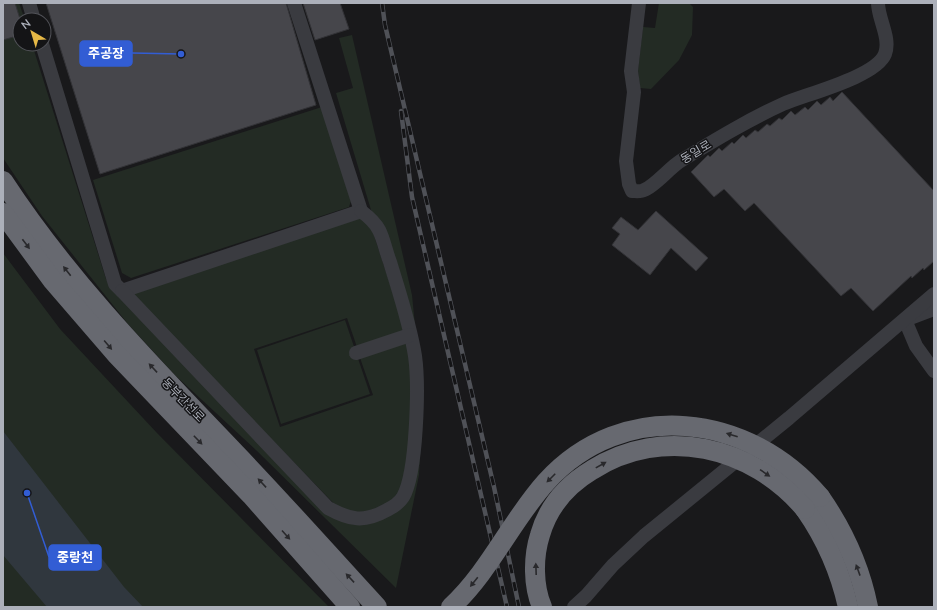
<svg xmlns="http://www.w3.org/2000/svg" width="937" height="610" viewBox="0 0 937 610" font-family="Mulish,'Noto Sans KR',sans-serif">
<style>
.green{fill:#232b24}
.water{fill:#30373e}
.building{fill:#46464b;stroke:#333337}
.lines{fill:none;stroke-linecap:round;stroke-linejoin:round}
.minor{stroke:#3a3b40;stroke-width:14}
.highway{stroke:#676970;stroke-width:20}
.rail-casing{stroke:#4f5157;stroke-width:4.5}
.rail{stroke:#141416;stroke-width:3;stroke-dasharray:9;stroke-linecap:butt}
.highway-bridge{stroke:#676970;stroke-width:20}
.oneway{fill:#29292c}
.labels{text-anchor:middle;stroke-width:3;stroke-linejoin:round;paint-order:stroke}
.street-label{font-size:12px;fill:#acb0ba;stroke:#141416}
.leader{fill:none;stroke:#325dd4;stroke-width:1.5}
.callout-dot{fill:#325dd4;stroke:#141416;stroke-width:1.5}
.callout{fill:#325dd4;stroke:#325dd4;stroke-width:1.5}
.callout-label{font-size:13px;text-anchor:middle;font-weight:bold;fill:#fff}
</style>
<rect width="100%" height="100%" fill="#19191b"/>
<g class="green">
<polygon points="3,3 19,3 25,20 20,20 20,44 32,44 106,279 311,495 361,522 404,500 423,403 419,475 396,588 257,451 175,375 128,324 42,216 3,158"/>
<polygon points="659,3 689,3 693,7 692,35 679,60 651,89 640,88 638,70 643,27 655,28"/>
<polygon points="352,35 412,295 418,355 383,229 371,210 336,93 353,88 339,38"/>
<polygon points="322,107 351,201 349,207 131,278 122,273 93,180"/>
<polygon points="360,214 369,220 406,333 358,350 347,318 254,349 280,427 373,395 359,355 408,338 415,402 404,489 377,513 343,513 129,292"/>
<polygon points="3,253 60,329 157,433 329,607 3,607"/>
<polygon points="345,320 370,394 281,424 257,350"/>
</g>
<polygon class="water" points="3,431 124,587 143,607 47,607 3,555"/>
<g class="building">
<polygon points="3,3 15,3 20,19 20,35 3,40"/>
<polygon points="46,3 286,3 316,105 100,174"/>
<polygon points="303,3 340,3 349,29 315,40"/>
<polygon points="842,92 934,191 934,261 924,270 923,268 912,278 911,276 873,311 851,288 841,296 754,203 745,211 724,189 714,197 691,172 708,155 710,157 719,148 722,151 732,142 734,144 743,135 746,138 755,130 758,132 767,124 770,126 779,118 782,120 791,111 795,115 805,107 808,110 817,101 821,105 830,97 833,101"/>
<polygon points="656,211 708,258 696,271 671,248 650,275 612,245 620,234 612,228 621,217 638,230"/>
</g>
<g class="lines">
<g class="minor">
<polyline points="29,3 34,20"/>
<path d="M639,3L631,71L634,92L626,161L629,184L632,191C635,191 641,192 644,190C655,186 670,167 682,160C715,140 748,120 783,104C806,94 876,77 885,54C891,38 878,19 878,3"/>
<polyline points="42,44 115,284 122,291 361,211 294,3"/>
<path d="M122,291L328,508C350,520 364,523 387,510C393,507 400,502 403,497C417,473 419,384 415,356C410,324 399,292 390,262C386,252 384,240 379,230C375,222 369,217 361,211"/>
<polyline points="934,309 905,320 916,346 934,371"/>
<polyline points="356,353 410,335"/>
<polyline points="574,607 586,596 613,565 644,536 789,418 934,294"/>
</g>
<g class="highway">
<path d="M3,181C69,282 153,367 236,454C284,504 330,556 377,607"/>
<polyline points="3,213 53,281 116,354 251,495 350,607"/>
<path d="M820,497C843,530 860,567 868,607"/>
<path d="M805,509C826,539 840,571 848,607"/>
</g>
<defs>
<g id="rail">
<polyline points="382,3 385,25 494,487 519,607"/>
<polyline points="401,111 412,197 507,607"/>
</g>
</defs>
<use href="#rail" class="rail-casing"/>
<use href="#rail" class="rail"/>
<g class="highway-bridge">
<path d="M451,607C490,571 511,521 546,482C623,397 750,413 820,497"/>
<path d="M542,607C533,586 533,557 540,535C548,507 567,485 592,470C663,425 752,446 805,509"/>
</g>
</g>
<defs><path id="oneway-solid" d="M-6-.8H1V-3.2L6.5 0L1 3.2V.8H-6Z"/></defs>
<g class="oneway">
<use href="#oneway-solid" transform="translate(26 244) rotate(53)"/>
<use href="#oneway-solid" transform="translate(67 271) rotate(-128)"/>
<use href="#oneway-solid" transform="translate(108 345) rotate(50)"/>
<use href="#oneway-solid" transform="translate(153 368) rotate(-133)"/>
<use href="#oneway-solid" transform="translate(732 435) rotate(-162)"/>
<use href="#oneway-solid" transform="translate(198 440) rotate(46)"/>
<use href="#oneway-solid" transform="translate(601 465) rotate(-29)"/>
<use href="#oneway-solid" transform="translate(765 473) rotate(34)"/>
<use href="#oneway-solid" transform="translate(551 478) rotate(135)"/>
<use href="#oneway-solid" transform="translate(262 483) rotate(-133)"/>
<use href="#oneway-solid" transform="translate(286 535) rotate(48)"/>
<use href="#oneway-solid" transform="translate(536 569) rotate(-92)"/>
<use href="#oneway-solid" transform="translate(858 570) rotate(-110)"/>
<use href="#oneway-solid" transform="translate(350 578) rotate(-133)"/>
<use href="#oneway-solid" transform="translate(474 582) rotate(129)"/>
</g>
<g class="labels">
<g class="street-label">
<text transform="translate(696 152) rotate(-31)" y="4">동일로</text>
<text transform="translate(183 400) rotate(46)" y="4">동부간선로</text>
</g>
</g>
<path class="leader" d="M181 54L132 53M27 493L49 557"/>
<g class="callout-dot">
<circle cx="181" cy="54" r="4"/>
<circle cx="27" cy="493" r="4"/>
</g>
<g class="callout">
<rect x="80" y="41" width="52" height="25" rx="4"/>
<rect x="49" y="545" width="52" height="25" rx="4"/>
</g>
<g class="callout-label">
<text x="106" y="58">주공장</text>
<text x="75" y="562">중랑천</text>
</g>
<rect width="937" height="610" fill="none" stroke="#acb0ba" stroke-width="8"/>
<g transform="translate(32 32) rotate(322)"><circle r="19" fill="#141416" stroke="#515258"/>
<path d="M0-3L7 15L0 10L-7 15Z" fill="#e6b846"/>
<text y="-6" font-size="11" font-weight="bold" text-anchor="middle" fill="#acb0ba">N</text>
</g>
</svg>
